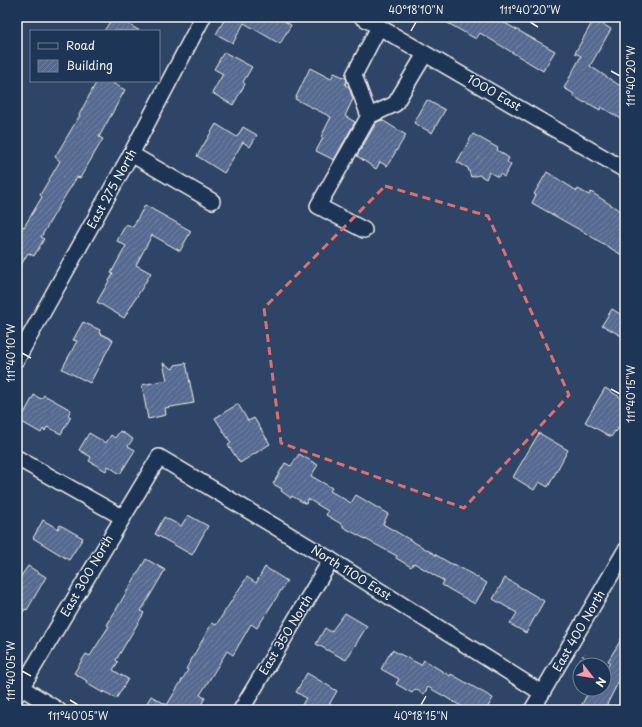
<svg xmlns="http://www.w3.org/2000/svg" width="642" height="727" viewBox="0 0 642 727" font-family="'Playpen Sans',sans-serif">
<style>
.building{fill:url(#building-hatch);stroke:#f4f1e8}
.lines{fill:none;stroke-linecap:round;stroke-linejoin:round}
.minor-casing{stroke:#f4f1e8;stroke-width:18}
.path{stroke:#f4f1e8;stroke-width:2.5;stroke-dasharray:1 3;stroke-linecap:butt}
.minor{stroke:#1d3557;stroke-width:15}
.marked{fill:none;stroke:#e06e6b;stroke-width:3;stroke-dasharray:8 5;stroke-linejoin:round}
.ticks{fill:none;stroke:#f4f1e8;stroke-width:1.5}
.labels{text-anchor:middle;stroke-width:3;stroke-linejoin:round;paint-order:stroke}
.street-label{font-size:12px;fill:#f4f1e8;stroke:#1d3557}
.neatline{fill:none;stroke:#f4f1e8;stroke-width:1.5}
.ticks-label{font-size:10px;text-anchor:middle;fill:#f4f1e8}
</style>
<defs>
<pattern id="building-hatch" width="6" height="6" patternUnits="userSpaceOnUse"><rect width="6" height="6" fill="#566a91"/><path d="M-1 1l2-2M0 6l6-6M5 7l2-2" fill="none" stroke="#6f80a0"/></pattern>
</defs>
<rect width="100%" height="100%" fill="#2e4568"/>
<filter id="ink" filterUnits="userSpaceOnUse"><feTurbulence type="fractalNoise" baseFrequency=".025" numOctaves="2"/><feDisplacementMap in="SourceGraphic" scale="8" xChannelSelector="R" yChannelSelector="G"/><feConvolveMatrix kernelMatrix="1 2 1 2 8 2 1 2 1" color-interpolation-filters="sRGB"/></filter>
<g filter="url(#ink)">
<g class="building">
<polygon points="113,17 116,17 140,31 104,31"/>
<polygon points="226,17 278,17 291,25 280,44 244,23 233,43 216,34"/>
<polygon points="437,17 494,17 555,51 543,71 480,33 476,39"/>
<polygon points="594,19 611,29 590,66 625,89 625,121 601,107 600,110 586,102 585,103 573,96 574,94 564,88 581,56 575,53"/>
<polygon points="224,52 252,67 243,82 245,84 233,105 212,93 223,74 214,69"/>
<polygon points="310,68 331,79 334,73 346,78 347,81 345,85 349,87 353,99 345,116 355,122 334,160 316,151 323,138 321,137 331,117 295,99"/>
<polygon points="97,81 109,81 125,90 99,137 103,139 80,178 77,177 59,206 41,237 44,239 34,256 28,253 17,272 17,223 24,227 42,197 40,195 60,161 55,157 80,115 79,115"/>
<polygon points="427,100 445,110 432,133 414,123"/>
<polygon points="382,120 406,135 387,166 380,162 376,169 357,156 372,130 377,122"/>
<polygon points="216,124 237,137 243,127 257,135 250,147 243,142 224,173 197,156"/>
<polygon points="473,134 498,148 497,150 509,158 507,162 511,165 504,177 500,174 498,177 489,172 486,179 479,175 471,177 468,168 457,162"/>
<polygon points="547,172 577,191 578,189 589,195 591,192 625,214 625,257 587,234 532,203 536,195 534,194"/>
<polygon points="145,205 191,231 180,251 152,235 136,265 151,273 124,318 97,302 113,274 111,273 126,246 117,241 126,224 133,227"/>
<polygon points="612,309 625,317 625,338 602,325"/>
<polygon points="83,322 100,330 99,333 113,340 90,383 62,369 77,341 73,340"/>
<polygon points="163,363 173,369 175,365 186,363 194,403 165,408 166,415 148,419 142,385 167,380"/>
<polygon points="605,388 625,400 625,417 616,432 615,431 611,437 585,422"/>
<polygon points="34,395 41,399 44,395 71,410 68,415 71,417 61,434 47,427 45,431 43,429 41,433 20,421"/>
<polygon points="238,404 248,421 254,418 270,444 240,463 228,445 231,443 215,418"/>
<polygon points="120,431 133,439 128,446 135,450 120,474 108,466 106,471 89,461 91,457 79,450 89,433 106,443 111,435 115,438"/>
<polygon points="539,433 568,450 548,487 539,482 534,490 513,477"/>
<polygon points="299,454 318,465 311,476 332,488 330,491 351,503 356,495 388,514 383,524 453,565 454,564 487,583 475,604 442,585 444,581 414,563 411,567 396,558 397,556 343,527 343,525 326,515 328,511 308,499 306,504 292,496 291,498 281,491 282,489 273,484 285,463 291,466"/>
<polygon points="188,515 208,526 192,555 155,534 164,517 181,526"/>
<polygon points="43,520 58,529 60,525 83,538 69,560 33,538"/>
<polygon points="146,559 165,570 141,611 144,613 116,660 118,662 113,670 128,679 116,699 104,691 103,693 86,683 87,681 74,673 86,654 90,656 109,626 107,625"/>
<polygon points="28,566 46,577 27,610 25,609 17,622 17,582"/>
<polygon points="265,567 287,581 257,628 251,624 233,655 227,651 200,695 205,698 198,710 143,710 151,696 167,705 188,670 186,669 212,623 216,625 247,577 256,583"/>
<polygon points="505,578 544,601 526,633 510,624 517,613 493,599"/>
<polygon points="345,613 367,626 346,660 316,644 325,628 331,632"/>
<polygon points="625,633 625,680 621,677 604,710 579,710 590,689 604,689 604,672 610,662 608,661"/>
<polygon points="392,650 421,665 424,660 450,676 451,674 493,698 486,710 468,710 428,687 424,694 415,689 412,693 396,684 399,679 381,669"/>
<polygon points="307,673 337,691 330,703 331,710 299,710 306,698 296,692"/>
</g>
<g class="lines">
<defs>
<g id="minor">
<polyline points="362,17 625,170"/>
<polyline points="369,116 354,75 379,27"/>
<polyline points="131,154 212,201"/>
<polyline points="364,230 318,206 369,116 395,104 425,54"/>
<polyline points="17,359 131,154 203,17"/>
<polyline points="17,458 122,517"/>
<polyline points="22,688 58,710"/>
<polyline points="17,695 159,457 331,560 542,693"/>
<polyline points="241,710 331,560"/>
<polyline points="532,710 625,551"/>
</g>
</defs>
<use href="#minor" class="minor-casing"/>
<polyline class="path" points="577,667 585,653"/>
<use href="#minor" class="minor"/>
</g>
</g>
<path class="marked" d="M385,186L488,216L569,395L464,508L281,443L264,308Z"/>
<path class="ticks" d="M530,22L538,27M411,31L416,22M611,71L620,76M22,353L31,358M611,389L620,394M22,671L31,676M70,700L78,705M421,705L426,696"/>
<g class="labels">
<g class="street-label">
<text transform="translate(494 93) rotate(30)" y="4">1000 East</text>
<text transform="translate(112 189) rotate(-61)" y="4">East 275 North</text>
<text transform="translate(351 573) rotate(32)" y="4">North 1100 East</text>
<text transform="translate(87 576) rotate(-60)" y="4">East 300 North</text>
<text transform="translate(579 631) rotate(-60)" y="4">East 400 North</text>
<text transform="translate(286 635) rotate(-59)" y="4">East 350 North</text>
</g>
</g>
<rect width="642" height="727" fill="none" stroke="#1d3557" stroke-width="44"/>
<rect x="30" y="30" width="130" height="52" fill="#1d3557" stroke="#738091"/>
<rect x="38" y="43" width="20" height="6" fill="#1d3557" stroke="#738091"/>
<text x="66" y="50" font-size="12" fill="#f4f1e8">Road</text>
<rect x="38" y="60" width="20" height="12" fill="url(#building-hatch)" stroke="#738091"/>
<text x="66" y="70" font-size="12" fill="#f4f1e8">Building</text>
<g transform="translate(592 677) rotate(121)"><circle r="19" fill="#1d3557" stroke="#738091"/>
<path d="M0-3L7 15L0 10L-7 15Z" fill="#ff9aa2"/>
<text y="-6" font-size="11" font-weight="bold" text-anchor="middle" fill="#f4f1e8">N</text>
</g>
<rect x="22" y="22" width="598" height="683" class="neatline"/>
<g class="ticks-label">
<text x="416" y="14">40°18'10"N</text>
<text x="530" y="14">111°40'20"W</text>
<text transform="translate(631 76) rotate(-90)" y="4">111°40'20"W</text>
<text transform="translate(11 353) rotate(-90)" y="4">111°40'10"W</text>
<text transform="translate(631 394) rotate(-90)" y="4">111°40'15"W</text>
<text transform="translate(11 671) rotate(-90)" y="4">111°40'05"W</text>
<text x="78" y="720">111°40'05"W</text>
<text x="421" y="720">40°18'15"N</text>
</g>
</svg>
